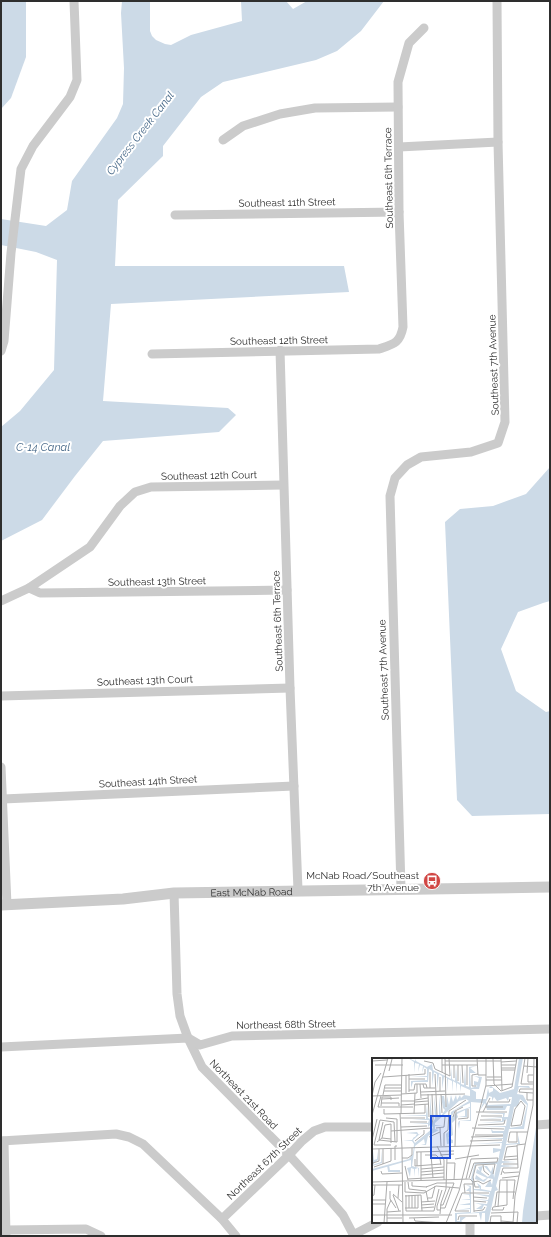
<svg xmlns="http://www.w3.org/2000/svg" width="551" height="1237" viewBox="0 0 551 1237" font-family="Raleway,sans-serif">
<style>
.water{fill:#ccdae7}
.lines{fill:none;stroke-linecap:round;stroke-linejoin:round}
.minor{stroke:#cbcbcb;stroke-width:9}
.tertiary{stroke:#cbcbcb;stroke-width:11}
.labels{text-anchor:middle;stroke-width:4;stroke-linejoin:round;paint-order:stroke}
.street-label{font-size:10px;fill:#2e2e2e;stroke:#fff}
.poi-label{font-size:10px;fill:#2e2e2e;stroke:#fff;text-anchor:end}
.water-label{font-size:11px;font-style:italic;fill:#456787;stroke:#fff}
.inset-river{fill:none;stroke:#ccdae7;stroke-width:2}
.inset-road{fill:none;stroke:#ababab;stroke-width:1}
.view{fill:#1d4ed8;fill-opacity:0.15;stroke:#1d4ed8;stroke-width:2}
.inset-edge{fill:none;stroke:#2e2e2e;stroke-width:2}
</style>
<rect width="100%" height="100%" fill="#fff"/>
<g class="water">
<polygon points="1,1 26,1 26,57 11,98 1,109"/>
<polygon points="122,1 150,1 150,31 152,36 156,40 165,44 171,45 191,35 242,21 241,1 286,1 293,9 307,1 384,1 361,31 337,51 316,60 223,82 201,97 163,146 163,156 118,200 115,266 344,266 349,292 111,304 103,401 228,408 236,415 219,432 103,441 75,476 42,520 1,541 1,427 20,411 54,370 57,260 36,252 1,245 1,219 46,226 67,210 72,181 117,118 123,104 124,68 121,13"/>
<polygon points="550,467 550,601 543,603 518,612 501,649 516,691 546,712 550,711 550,814 472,816 457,800 445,522 460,509 493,506 526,494"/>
</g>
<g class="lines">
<g class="minor">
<polyline points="223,140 243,126 280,114 315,108 398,107"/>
<polyline points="399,147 498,142"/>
<polyline points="175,215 399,212"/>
<polyline points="280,350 290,688 298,890"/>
<polyline points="1,351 4,341 11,253 21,169 33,146 70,97 77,80 74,1"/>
<path d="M152,354L379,349C394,344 400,343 403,327L399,212L398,82L409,43L424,28"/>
<polyline points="29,588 40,593 287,590"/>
<polyline points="1,601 29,588 90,547 120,506 135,492 151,487 283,485"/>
<polyline points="1,696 290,688"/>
<polyline points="1,767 7,905"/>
<polyline points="3,799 294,786"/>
<polyline points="401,889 390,496 395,478 407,465 421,457 471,452 498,443 505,422 498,142 497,1"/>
<polyline points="174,893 177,994 180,1016 188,1038 202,1067 289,1155 330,1200 343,1215 354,1236"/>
<polyline points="1,1047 188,1038 200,1045 232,1036 550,1029"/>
<polyline points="536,1125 550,1124"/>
<polyline points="1,1141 116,1134 129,1137 143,1144 222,1219 236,1236"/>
<polyline points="4,1141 6,1236"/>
<polyline points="536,1216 550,1215"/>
<polyline points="222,1219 289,1155 302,1141 314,1131 325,1127 373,1127"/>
<polyline points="470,1222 470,1236"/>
<polyline points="6,1230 86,1229 101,1236"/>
<polyline points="353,1235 378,1222"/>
</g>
<path class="tertiary" id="s1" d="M1,905L123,899L174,893L550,887"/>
</g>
<defs>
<symbol id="bus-disc" viewBox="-11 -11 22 22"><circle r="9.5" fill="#d14744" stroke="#fff"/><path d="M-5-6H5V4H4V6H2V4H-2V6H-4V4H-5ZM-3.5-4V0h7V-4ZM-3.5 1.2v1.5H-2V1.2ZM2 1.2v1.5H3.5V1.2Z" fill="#fff"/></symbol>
</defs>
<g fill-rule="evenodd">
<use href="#bus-disc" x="422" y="871" width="20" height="20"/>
</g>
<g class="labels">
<g class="street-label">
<text transform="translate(388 178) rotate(-91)" y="4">Southeast 6th Terrace</text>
<text transform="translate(287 202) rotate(-1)" y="4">Southeast 11th Street</text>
<text transform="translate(279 340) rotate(-1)" y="4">Southeast 12th Street</text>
<text transform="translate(493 365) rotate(-92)" y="4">Southeast 7th Avenue</text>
<text transform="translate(209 475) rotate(-1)" y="4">Southeast 12th Court</text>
<text transform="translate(157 581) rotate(-1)" y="4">Southeast 13th Street</text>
<text transform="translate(277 621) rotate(-92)" y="4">Southeast 6th Terrace</text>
<text transform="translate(383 670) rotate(-92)" y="4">Southeast 7th Avenue</text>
<text transform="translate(145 680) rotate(-2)" y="4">Southeast 13th Court</text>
<text transform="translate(148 781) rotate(-3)" y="4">Southeast 14th Street</text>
<text dy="4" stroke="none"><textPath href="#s1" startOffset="251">East McNab Road</textPath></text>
<text transform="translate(286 1024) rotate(-1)" y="4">Northeast 68th Street</text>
<text transform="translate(244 1094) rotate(46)" y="4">Northeast 21st Road</text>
<text transform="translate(264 1163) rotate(-44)" y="4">Northeast 67th Street</text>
</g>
<g class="poi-label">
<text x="419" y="879">McNab Road/Southeast<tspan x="419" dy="12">7th Avenue</tspan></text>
</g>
<g class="water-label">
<text transform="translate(140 133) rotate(-52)" y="4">Cypress Creek Canal</text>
<text x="43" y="451">C-14 Canal</text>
</g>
</g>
<g transform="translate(372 1058)">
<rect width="165" height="165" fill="#fff"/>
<path d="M36,0L43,3L44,1V3L55,9L60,6L61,12L79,21L80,9V21L83,23L84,9L85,23L88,25L89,9V26L92,27L93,9L94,28L97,29V9L104,8L98,10L104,15H98L99,30L106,28L102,27V23L106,24L107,20L102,18L110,19L107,31H99L104,34V41H114L116,30L117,35L121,33V30H117L119,28L128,35L142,31L147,0H151L146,28H157L158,30L147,29L145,36L151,37L156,46L152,71H137L134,86L146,85V77L148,86L134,87L130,103L144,104L130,105L129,107L144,108L129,109L124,128L126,132L123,133L116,165H113V155H110L109,163L107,155L85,156V163H88V159H94L89,163L92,165H83V155L98,154V151L85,152L98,150V147H87L98,145V142H89L98,141L97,137H91L98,136L97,133H94L98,129L94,127L99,128V155L113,153L115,148L112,147L110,151H104L110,147L103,145L115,146L116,143L103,141L116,142L117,139L103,136L117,137L118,134L102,132L99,121L103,105L126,104L128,93L121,95V90L129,91L130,85L102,86L130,84L131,81H103L131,80V75H120L119,71L121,73H132L133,69L108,68H134L135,61L131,64L109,65L130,63V60L110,61L131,59V56L112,55H133L132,59H136L138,48H135L133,52H115L113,45L108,52L111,45L99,44V63H88L87,71L86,65L84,70L87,63L98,62V50L95,51V59H86L93,58V52L85,56L86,59L80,65L81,77L76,80L81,82V85L75,86L74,76L78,72L79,54L97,43L94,41L87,43L63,65V67L71,68H63V71L67,72L56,78L54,87H49L53,86L52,81L43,88L40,108L47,110V119L46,110L43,111V119L42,111L39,110L38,119L35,110L39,109V102L0,113V104L1,93L2,102L5,101L6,93V102L0,107L9,104V92L10,105L0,108V111L37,101L41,96L42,86L40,83H31L40,82L42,79H34H43L45,76L34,75L45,74L47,77L50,74L41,82L43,85L61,70L59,66L55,70L31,71L56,70V66H40L56,65L57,62H40L54,61V58H30L54,57L55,47L56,60L58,61V38L60,60L58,65H60L63,61L62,38L65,59L67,58V38L69,58L73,52L71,50L69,38H72L74,51L75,38L77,47L79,37L81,44L84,37L85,42L88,37L89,40L92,37L98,38V32L89,28L88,34V27L85,25L84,34V25L81,23L80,34V23L76,21L75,34V20L72,19L70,31V18L67,16L65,31V16L62,14L60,28V13L57,11L56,24H41L39,30V23L55,22V19L39,18H55V11L52,9L50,15L51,8L48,7L46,14L47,6L43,5L42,15V4ZM117,38L120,39V43L122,39L125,43L134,40L136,43L137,39H140L139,46L116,47L114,44ZM148,41L155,47L150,68L138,70L142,49L146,48ZM98,45V49L85,54L79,60L83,52ZM104,106H125L122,120L121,108L119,114L115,108H112L119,116L116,119L109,114L111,108L106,109L108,113L105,111L104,115L115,120L111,122L104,117L103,121L112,124L116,120L121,121L120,127L118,122L113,129H120L119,133L109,131V128L105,125L108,131H102L101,119ZM165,63V165H150L151,153Z" fill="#ccdae7" fill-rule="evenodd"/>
<path class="inset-river" d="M16,107L17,113H28"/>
<path class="inset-road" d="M70,0V14M73,0L74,49M105,0L106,17H114M121,0L122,26M129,0L130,32M153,0L149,26H161M0,3L15,2M52,3L61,5L63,11L78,18L77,0M73,3H129M129,4L144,3M3,7H31M70,7H105M82,7V20M86,7V23M90,7L91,25M95,7V27M129,7H144M152,8L165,9M129,10H143M129,12H143M17,13L20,1M58,14V30M155,15L156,0M63,16L65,57M161,17H156V24H161M11,19L53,16V11M68,19V33M115,19H130M37,21H53M114,22H130M48,26L49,40M51,26L52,30H63M122,26L129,33L140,29L145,0M104,28H100V17L106,16M114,28L141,26M13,30H29M37,32H42L43,26H54L55,30M12,33H29M37,34V16M49,34L73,33M34,35V17M155,35V42H161M161,35L147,34L148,31H161M29,36L45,35V26M56,36L57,59M69,36L70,55M11,37L13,27H29M49,37L93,36M0,38L29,37M0,38L3,24L9,15M9,38L6,49H41M10,41L27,40M43,42L56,40M29,43H43M149,43L153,48L149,67L139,68L143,51ZM43,44L56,43M117,44H137L138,41M9,45H27V48M29,47L43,46M43,47L57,46M9,48L10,39H19V42M113,49H131M12,51V56L53,55V46M104,54H135M111,54L118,40M28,55L30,90M29,56L30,0M42,56L43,35M0,57L16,0M109,58H130M81,59L83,53L91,49M29,60H53M86,61L96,60V51M108,62H129M11,64L7,82L25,84V61L14,60M38,64H55M19,66V85M106,67L132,66L133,62M29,69L55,68M64,70L72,69L73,59M68,70L69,88M100,70L132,71M19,73L59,70L61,61L60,36M145,74V84H136L138,74H156M103,77H131M57,79L68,74M99,79L131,78M10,80L13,67L19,66M0,82L5,61M43,83L52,76V72M98,83L130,82M5,84L10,80L19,81M19,87H2L8,62L22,64L23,84M65,88L72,102V122M72,88V75L76,72L77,53L94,42M83,88L84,53M145,88L135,89L132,102L146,101M30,90L31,165M0,91L128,87M11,91V106M44,94L82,93M45,94V108M53,97H64L68,101L69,107M59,97L61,120M68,97L82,96M133,99L145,98M30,100H36L40,97V90M43,101V108L69,106M83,101L107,97M23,102V88H25M1,105L7,103V91M75,105H83L82,122M131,106H146M111,107L112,113L117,117M33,108L36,122M2,109L19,103V90M146,110L145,87L153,86M49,111L72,109M9,113L10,116L30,115M131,113L132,115L147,114M49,114L72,112M49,117L72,115M129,117L131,110H146M130,120L147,118M36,121L72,119M94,121L99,101L126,100L125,104L102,105L97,120M49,122V94M0,124L98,121L101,124L102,154M33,124V134L52,135M36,124L37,131L54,133L56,143M40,124V128L55,129M101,124L106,123L111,126L119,122M0,127H30M54,129L65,125H82L73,150H68M107,129H103L101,119L104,107L123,106L121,116M18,133V141L24,150M52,135L64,128L87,130M93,135L92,126H101M21,136L30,144M21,137L27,153M34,137V153H62M37,137V150M40,137V150M43,137V150M0,138L2,137L3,127M33,138L49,137L50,153M101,139L115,140M26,140L27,127M56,140H60L63,128M0,142H14M102,143L114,144M49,144L63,143M0,146H13M49,147L62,146M68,147H71L78,129M123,148L125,134H143M126,149L128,122H143L141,141M132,149L131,152H120L121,149L135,147V122M33,150H46V137M49,150L62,149M68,152H65V148L70,132M62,153L67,131M97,153H83L90,135H117M102,153L111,152L113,149M15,154L29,153M119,155L146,154L145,165M68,156L69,145L74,131L75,99M0,157H80M15,160H30M37,160L67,159M42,160L43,163L70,165M86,162L87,158H105M129,163L141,164M12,165L15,124M15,165V151L19,142M74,165L87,133L114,27V0M118,165L119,158H129V165M141,165L143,138L161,47L162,0"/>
<path class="view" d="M59,58H78V100H59Z"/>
<rect width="165" height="165" class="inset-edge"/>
</g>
<rect width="551" height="1237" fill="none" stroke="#2e2e2e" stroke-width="4"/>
</svg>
